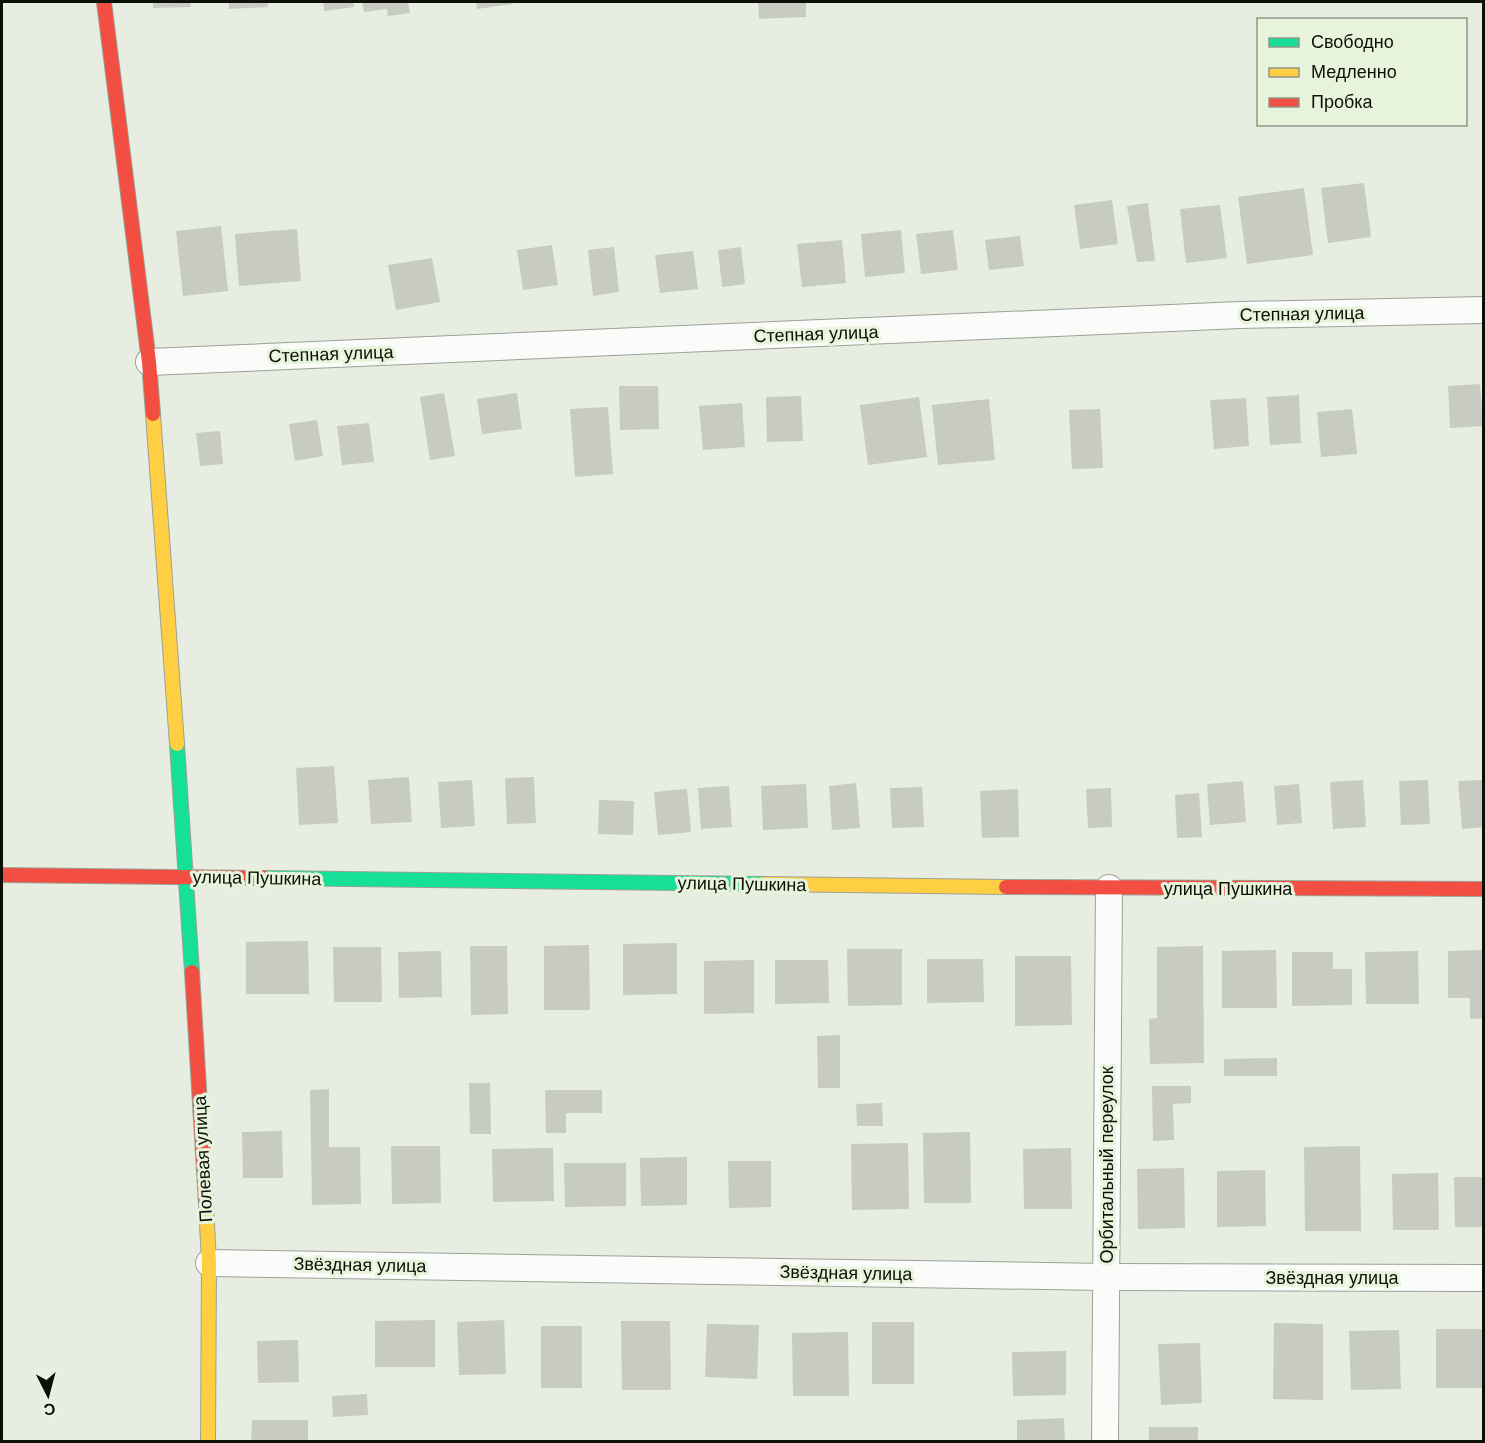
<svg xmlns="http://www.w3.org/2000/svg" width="1485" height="1443" viewBox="0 0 1485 1443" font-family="Helvetica,sans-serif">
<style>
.building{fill:#c7cbc2}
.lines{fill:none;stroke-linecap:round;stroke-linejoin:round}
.street-casing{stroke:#9ca197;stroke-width:28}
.fast-casing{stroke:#9ca197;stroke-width:16}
.slow-casing{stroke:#9ca197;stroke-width:16}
.jam-casing{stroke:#9ca197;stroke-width:16}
.street{stroke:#fbfcfa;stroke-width:26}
.fast{stroke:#16e098;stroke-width:14}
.slow{stroke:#ffcf43;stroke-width:14}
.jam{stroke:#f24e42;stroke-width:14}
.labels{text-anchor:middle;stroke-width:6;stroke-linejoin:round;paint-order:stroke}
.street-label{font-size:18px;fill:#0d1009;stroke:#e8f3db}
</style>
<rect width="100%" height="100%" fill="#e7ede1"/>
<g class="building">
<polygon points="153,2 190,2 191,7 153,8"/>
<polygon points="229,2 268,2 268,7 229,9"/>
<polygon points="323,2 353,2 354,7 324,11"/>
<polygon points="362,2 408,2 410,13 388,16 387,9 364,12"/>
<polygon points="476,2 512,2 513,4 477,9"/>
<polygon points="758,2 806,2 806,17 759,19"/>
<polygon points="1364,183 1371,237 1328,243 1321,188"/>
<polygon points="1304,188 1313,255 1247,264 1238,197"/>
<polygon points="1112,200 1118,244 1080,249 1074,205"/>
<polygon points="1148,203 1155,261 1137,262 1127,206"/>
<polygon points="1220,205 1227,258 1186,263 1180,209"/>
<polygon points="221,226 228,291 183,296 176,231"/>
<polygon points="297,229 301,281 239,286 235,234"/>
<polygon points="901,230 905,273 865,277 861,234"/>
<polygon points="953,230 958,270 921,274 916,234"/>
<polygon points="1020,236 1024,266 989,270 985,240"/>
<polygon points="842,240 846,283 802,287 797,244"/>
<polygon points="552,245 558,285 523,290 517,250"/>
<polygon points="614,247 619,292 593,296 588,250"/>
<polygon points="741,247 745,284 722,287 718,250"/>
<polygon points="693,251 698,289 660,293 655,255"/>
<polygon points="432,258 440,302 396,310 388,265"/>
<polygon points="1480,384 1483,426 1450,428 1448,386"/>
<polygon points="619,386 658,386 659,429 620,430"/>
<polygon points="444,393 455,456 430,460 420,397"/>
<polygon points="517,393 522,429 482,434 477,399"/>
<polygon points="1299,395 1301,443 1270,445 1267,397"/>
<polygon points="801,396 803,441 767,442 766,397"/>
<polygon points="919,397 927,457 868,465 860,405"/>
<polygon points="1246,398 1249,446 1214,449 1210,400"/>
<polygon points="989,399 995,460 938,465 932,405"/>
<polygon points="742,403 745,447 703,450 699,406"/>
<polygon points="608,407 613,474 575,477 570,409"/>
<polygon points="1100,409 1103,468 1072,469 1069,410"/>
<polygon points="1352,409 1357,454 1321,457 1317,412"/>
<polygon points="317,420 323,456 295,461 289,424"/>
<polygon points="369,423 374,462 342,465 337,426"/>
<polygon points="220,431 223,464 200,466 196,433"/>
<polygon points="334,766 338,823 299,825 296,768"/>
<polygon points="409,777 412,822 371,824 368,780"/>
<polygon points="534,777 536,823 507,824 505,778"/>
<polygon points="472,780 475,826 441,828 438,782"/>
<polygon points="1363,780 1366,827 1333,829 1330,782"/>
<polygon points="1428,780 1430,824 1401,825 1399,781"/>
<polygon points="1484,780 1484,827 1462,829 1458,781"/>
<polygon points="1243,781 1246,822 1210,825 1207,784"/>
<polygon points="856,783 860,828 832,830 829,786"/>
<polygon points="806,784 808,828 763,830 761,786"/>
<polygon points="1299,784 1302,823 1277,825 1274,786"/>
<polygon points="729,786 732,827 701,829 698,788"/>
<polygon points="922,787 924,827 892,828 890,788"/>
<polygon points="1111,788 1112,827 1088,828 1086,789"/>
<polygon points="687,789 691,832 658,835 654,792"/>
<polygon points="1018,789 1019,837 982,838 980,791"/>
<polygon points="1199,793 1202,837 1177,838 1175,795"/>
<polygon points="599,800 634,801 633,835 598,834"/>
<polygon points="308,941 309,994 246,994 246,942"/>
<polygon points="677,943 677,994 623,995 623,944"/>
<polygon points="589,945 590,1010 544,1010 544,946"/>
<polygon points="470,946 507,946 508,1014 471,1015"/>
<polygon points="1203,946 1204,1063 1150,1064 1149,1019 1157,1018 1157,947"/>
<polygon points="333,947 381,947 382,1002 334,1002"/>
<polygon points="847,949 902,949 902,1005 848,1006"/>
<polygon points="1276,950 1277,1008 1222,1008 1222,951"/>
<polygon points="1484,950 1484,1018 1470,1019 1470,998 1448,998 1448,951"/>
<polygon points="441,951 442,997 399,998 398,952"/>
<polygon points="1418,951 1419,1004 1366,1004 1365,952"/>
<polygon points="1292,952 1333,952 1333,969 1352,969 1352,1005 1292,1006"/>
<polygon points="1015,956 1071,956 1072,1025 1015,1026"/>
<polygon points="927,959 983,959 984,1002 927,1003"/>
<polygon points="754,960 754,1013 704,1014 704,961"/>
<polygon points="775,960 828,960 829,1003 775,1004"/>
<polygon points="840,1035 840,1088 818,1088 817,1036"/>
<polygon points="1277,1058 1277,1076 1224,1076 1224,1059"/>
<polygon points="469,1083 490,1083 491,1134 470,1134"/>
<polygon points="1152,1086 1191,1086 1191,1103 1173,1104 1174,1140 1153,1141"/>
<polygon points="329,1089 329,1147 360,1147 361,1204 312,1205 310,1090"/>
<polygon points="545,1090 602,1090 602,1113 566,1113 566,1133 546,1133"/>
<polygon points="882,1103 883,1126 857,1126 856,1104"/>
<polygon points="282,1131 283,1178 243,1178 242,1132"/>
<polygon points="970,1132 971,1203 924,1203 923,1133"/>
<polygon points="908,1143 909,1209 852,1210 851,1144"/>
<polygon points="391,1146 440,1146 441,1203 392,1204"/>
<polygon points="1360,1146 1361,1231 1305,1231 1304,1147"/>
<polygon points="553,1148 554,1201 493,1202 492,1149"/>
<polygon points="1071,1148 1072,1209 1024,1209 1023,1149"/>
<polygon points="687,1157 687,1205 641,1206 640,1158"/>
<polygon points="728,1161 771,1161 771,1207 729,1208"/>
<polygon points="564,1163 626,1163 626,1206 565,1207"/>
<polygon points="1184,1168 1185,1228 1138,1229 1137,1169"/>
<polygon points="1265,1170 1266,1226 1217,1227 1217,1171"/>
<polygon points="1438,1173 1439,1230 1393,1230 1392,1174"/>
<polygon points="1454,1177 1484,1177 1484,1227 1455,1227"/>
<polygon points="435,1320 435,1367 375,1367 375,1321"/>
<polygon points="504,1320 506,1374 459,1375 457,1322"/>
<polygon points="621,1321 670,1321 671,1390 622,1390"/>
<rect x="872" y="1322" width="42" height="62"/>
<polygon points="1274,1323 1323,1324 1323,1400 1273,1399"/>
<polygon points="707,1324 759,1325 757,1379 705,1377"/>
<rect x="541" y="1326" width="41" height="62"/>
<rect x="1436" y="1329" width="48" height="59"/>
<polygon points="1399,1330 1401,1389 1351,1390 1349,1331"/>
<polygon points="848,1332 849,1396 793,1396 792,1333"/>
<polygon points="298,1340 299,1382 258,1383 257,1341"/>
<polygon points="1200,1343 1202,1403 1161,1405 1158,1344"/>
<polygon points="1066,1351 1066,1395 1013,1396 1012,1352"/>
<polygon points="367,1394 368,1415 333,1417 332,1396"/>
<polygon points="1064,1418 1065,1442 1017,1442 1017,1420"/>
<polygon points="252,1420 308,1420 308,1442 251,1442"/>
<rect x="1149" y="1427" width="49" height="15"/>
</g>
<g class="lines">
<defs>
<g id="street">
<polyline points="149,362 1240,315 1484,310"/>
<polyline points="209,1263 1106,1277 1484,1278"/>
<polyline points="1105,1442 1109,888"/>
</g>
<g id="fast">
<polyline points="177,744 192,972"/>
<polyline points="265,878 764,884"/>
</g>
<g id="slow">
<polyline points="153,414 177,744"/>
<polyline points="764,884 1006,887"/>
<polyline points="206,1204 209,1263 208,1442"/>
</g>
<g id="jam">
<polyline points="104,2 149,362 153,414"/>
<polyline points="2,875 265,878"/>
<polyline points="1006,887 1484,889"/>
<polyline points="192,972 206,1204"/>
</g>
</defs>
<use href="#street" class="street-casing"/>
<use href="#fast" class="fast-casing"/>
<use href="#slow" class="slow-casing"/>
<use href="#jam" class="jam-casing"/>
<use href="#street" class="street"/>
<use href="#fast" class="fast"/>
<use href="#slow" class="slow"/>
<use href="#jam" class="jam"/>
</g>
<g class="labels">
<g class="street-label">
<text transform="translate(1302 314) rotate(-1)" y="6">Степная улица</text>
<text transform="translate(816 334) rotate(-2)" y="6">Степная улица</text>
<text transform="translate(331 354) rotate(-2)" y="6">Степная улица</text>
<text transform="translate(257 878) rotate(1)" y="6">улица Пушкина</text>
<text transform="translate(742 884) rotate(1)" y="6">улица Пушкина</text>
<text x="1228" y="895">улица Пушкина</text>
<text transform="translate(203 1159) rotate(-93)" y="6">Полевая улица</text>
<text transform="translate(1107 1165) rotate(-90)" y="6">Орбитальный переулок</text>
<text transform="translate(360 1265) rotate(1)" y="6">Звёздная улица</text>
<text transform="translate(846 1273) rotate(1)" y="6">Звёздная улица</text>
<text x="1332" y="1284">Звёздная улица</text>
</g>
</g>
<rect width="1485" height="1443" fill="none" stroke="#0d1009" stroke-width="6"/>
<rect x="1257" y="18" width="210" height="108" fill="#e8f3db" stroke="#909887" stroke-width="1.5"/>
<rect x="1269" y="38" width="30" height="9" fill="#16e098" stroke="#909887" stroke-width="1.5"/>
<text x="1311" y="48" font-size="18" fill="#0d1009">Свободно</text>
<rect x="1269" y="68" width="30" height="9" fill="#ffcf43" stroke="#909887" stroke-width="1.5"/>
<text x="1311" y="78" font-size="18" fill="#0d1009">Медленно</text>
<rect x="1269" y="98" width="30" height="9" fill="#f24e42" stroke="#909887" stroke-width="1.5"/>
<text x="1311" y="108" font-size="18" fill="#0d1009">Пробка</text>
<g transform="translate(48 1395) rotate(174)" stroke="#e8f3db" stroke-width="4.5" paint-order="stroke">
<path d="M0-4.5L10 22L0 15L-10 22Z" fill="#0d1009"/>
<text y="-9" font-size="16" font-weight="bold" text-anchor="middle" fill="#0d1009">С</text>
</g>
</svg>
